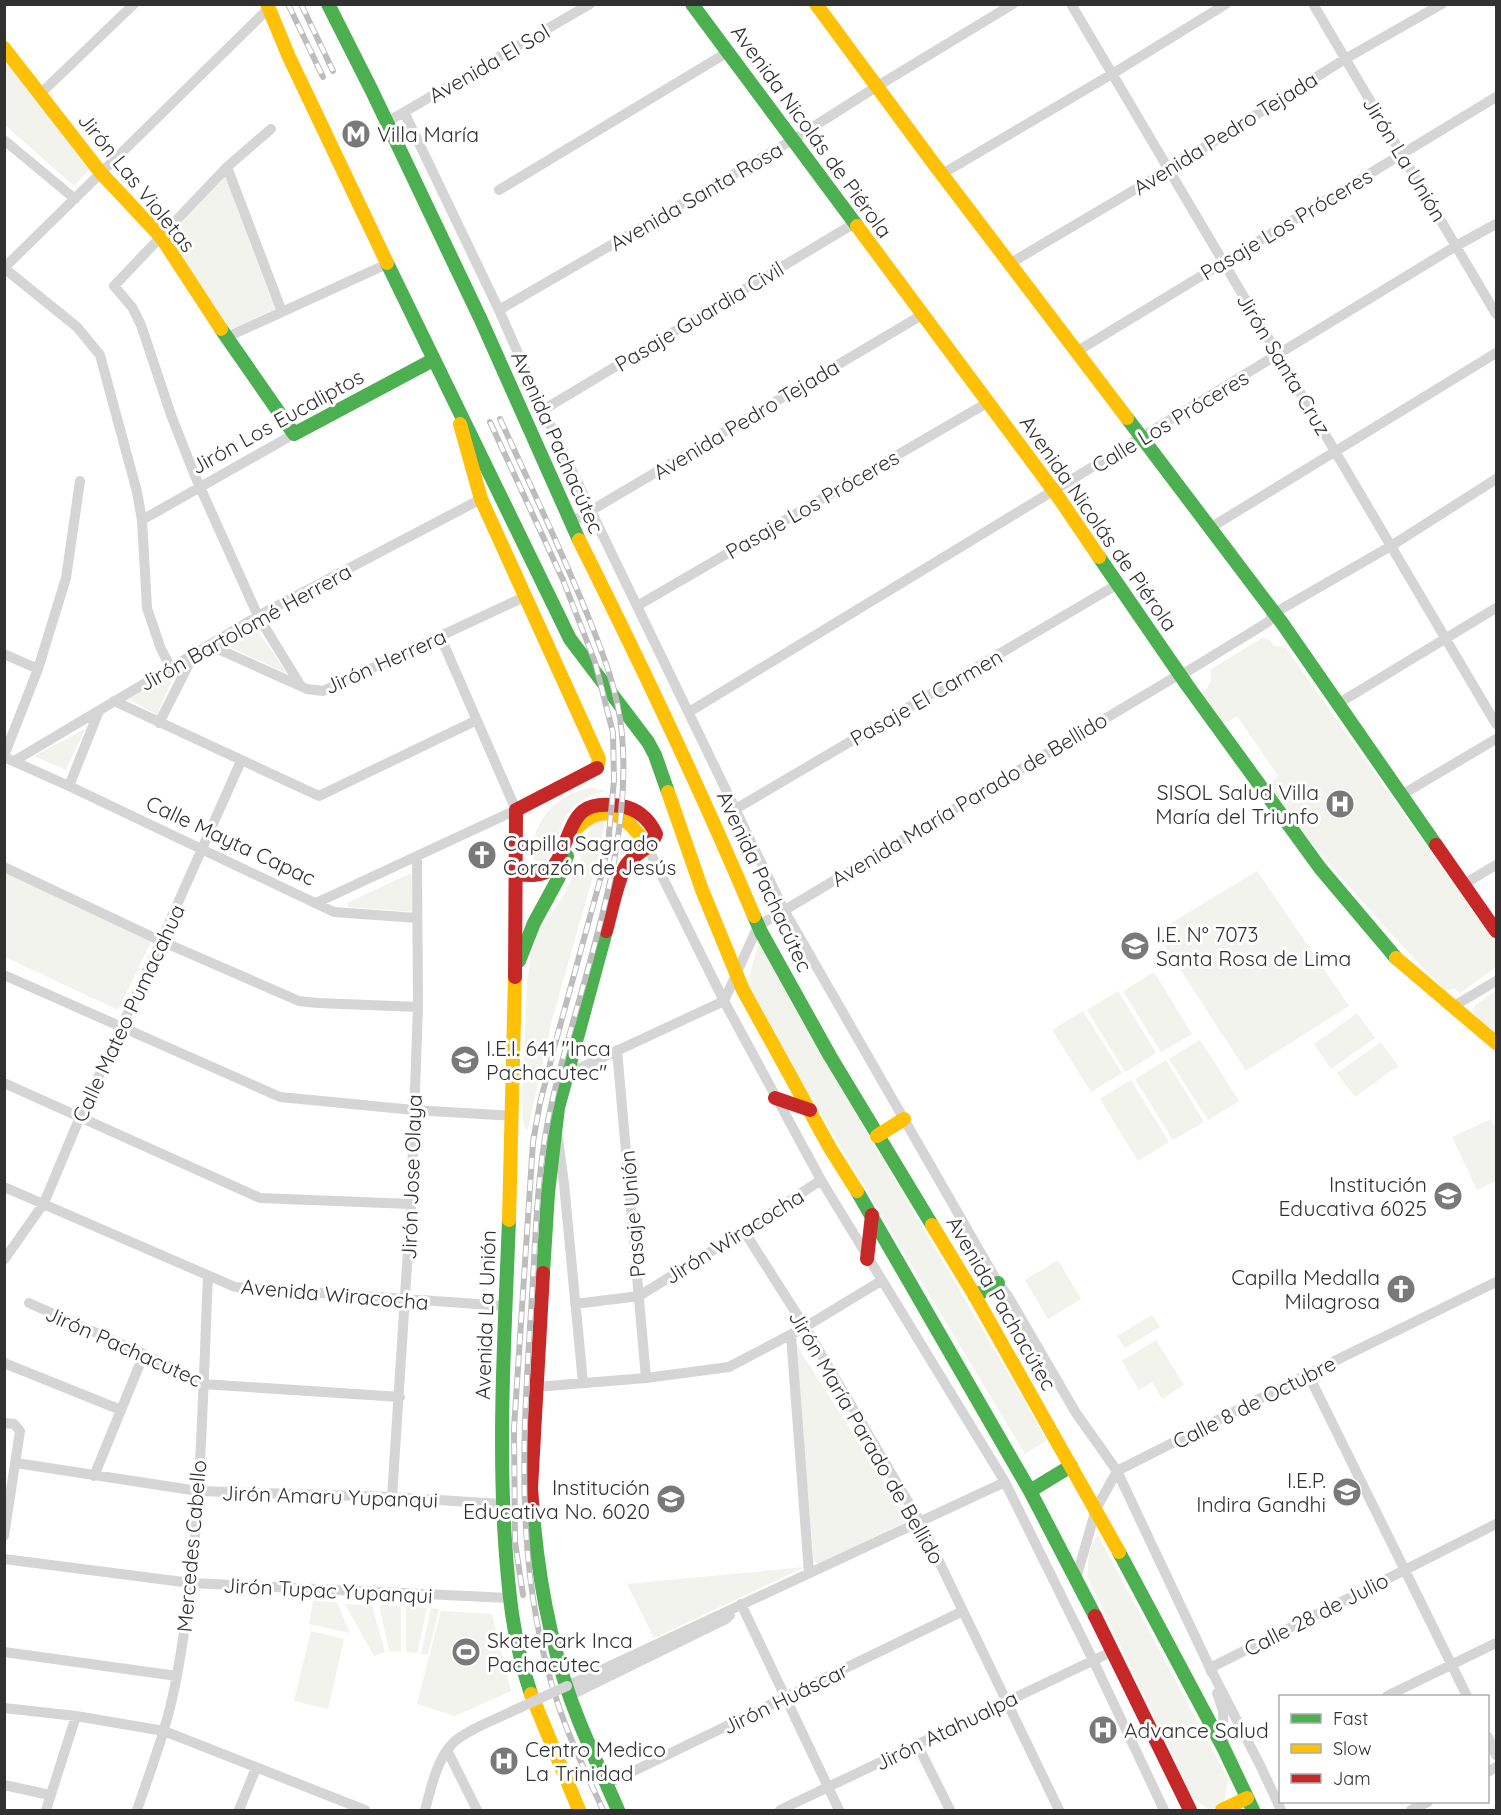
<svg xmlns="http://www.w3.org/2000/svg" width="1501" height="1815" font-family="Quicksand,sans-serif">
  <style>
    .green { fill: #f1f3ec }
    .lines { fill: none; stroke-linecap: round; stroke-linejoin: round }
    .street { stroke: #d5d5d5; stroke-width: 10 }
    .fast { stroke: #4caf50; stroke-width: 14 }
    .slow { stroke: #ffc107; stroke-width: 14 }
    .jam { stroke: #c62828; stroke-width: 14 }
    .rail-casing { stroke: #bdbdbd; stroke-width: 6 }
    .rail { stroke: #fff; stroke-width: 4; stroke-dasharray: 11; stroke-linecap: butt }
    .street-bridge { stroke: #d5d5d5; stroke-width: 10 }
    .labels { text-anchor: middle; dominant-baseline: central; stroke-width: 6; stroke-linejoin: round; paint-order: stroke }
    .street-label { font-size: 21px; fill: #313131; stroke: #fff }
    .poi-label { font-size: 21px; fill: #313131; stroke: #fff; text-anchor: start }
  </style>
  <rect width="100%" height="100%" fill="#fff"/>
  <!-- green -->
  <path class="green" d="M4,55l85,115 -15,16 -69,-61z
    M225,176l50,133 -46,21 -60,-93z
    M254,626l34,48 -63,-29z
    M1262,638l8,2 5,6 10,1 211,297v23l-36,26 -6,-5 -8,3c-64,-65 -124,-132 -179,-206l11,-9 -41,-60 -13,8 -22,-31c7,-6 12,-14 8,-23z
    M176,670l-19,45 -28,-16z
    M85,729l-19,41 -32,-14z
    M591,788l16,3c-22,4 -40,16 -47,38 -3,14 -4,26 -18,33l-8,-2c-5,-7 -3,-14 0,-22 8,-28 29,-45 57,-50z
    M606,816l-9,46 -45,158 -24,109 -2,1 -3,-8 -1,-26 5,-112 4,-29 8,-24 23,-33 16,-33 13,-40z
    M1257,871l92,135 -103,65 -90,-139z
    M5,873l146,69 -33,68 -113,-53z
    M411,873l4,39 -67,-5 -1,-4z
    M758,945h5l103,185 181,310 -22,14 -262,-436 -16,-33z
    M1154,972l38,62 -31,18 -38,-61z
    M1496,990v44l-19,-16 -5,-8 5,-6z
    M1118,991l38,62 -31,19 -38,-62z
    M1083,1011l39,62 -31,19 -39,-62z
    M1357,1013l18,25 -44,31 -17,-25z
    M1200,1040l39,61 -31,19 -39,-61z
    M1381,1042l17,24 -43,31 -18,-24z
    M1166,1060l38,62 -31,18 -38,-61z
    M1131,1080l38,62 -31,19 -38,-62z
    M1491,1119l5,10v52l-19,9 -25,-53z
    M1058,1260l23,39 -33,20 -23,-39z
    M1152,1315l8,12 -35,21 -8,-12z
    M1156,1340l28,45 -22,14 -10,-17 -13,8 -17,-29z
    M794,1341l113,178 -2,3 -87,42 -4,-3z
    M1098,1535l130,244 -4,25 -15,6 -16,-12 -105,-220c-1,-13 0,-32 10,-43z
    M805,1567l-151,71 -27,-54z
    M313,1601l24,1 13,31 -41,-9z
    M345,1604l27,2 13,46 -11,4z
    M379,1605l22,1v46l-12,-1z
    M406,1606l21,2 -10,45 -11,-1z
    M431,1608l8,1 -11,45h-7z
    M441,1611l51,3 19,77 -56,25 -38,-12z
    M311,1631l33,8 -16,70 -34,-8z"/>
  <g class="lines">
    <!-- street -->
    <path class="street" d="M1071,4l425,720
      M1313,4l183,310
      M40,94l94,-90
      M404,112l95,198 44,100 48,101 193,399 214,373 10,13 68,117 41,58 93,197 50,97 21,45
      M387,122l203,-118
      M271,129l-44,38 -113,119 18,21 9,18 30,90 24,61 63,140 43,70
      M4,140l71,59
      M227,167l55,145
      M942,174l170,-100 114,-70
      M499,190l229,-138
      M1009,264l159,-94 177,-111 97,-55
      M499,310l295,-171 82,-52 137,-83
      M227,337l160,-73
      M1076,352l420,-255
      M543,410l312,-187
      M142,520l152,-86
      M570,523l352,-208
      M1210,528l286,-175
      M637,606l350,-203
      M1271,615l120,-69 105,-67
      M209,645l98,44 16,2 203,-95
      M4,654l34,15
      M171,668l-10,-19 -14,-41 -5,-88 -5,-28 -37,-137 -23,-28 -73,-59 265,-260
      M114,701l205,95 158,-76
      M1339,703l157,-95
      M689,712c256,-156 513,-309 767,-466l40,-22
      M159,723l35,-69
      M4,756l34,-87 28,-91 14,-97
      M4,757l65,29 265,126 83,6
      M14,761l244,-145 223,-117
      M69,786l30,-75
      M1403,794l93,-55
      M734,810l384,-226
      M648,848l76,153 97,179 184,302 88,178 71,150
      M4,867l157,74 138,60 19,2 100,4
      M1464,884l32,-19
      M316,903l200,-93 -75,-172
      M4,975l276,122 134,13 99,6
      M1454,1006l42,-25
      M617,1050l29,328
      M567,1074l157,-73 34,-75 422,-252 8,-3 80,-49 7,-8
      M4,1083l256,115 151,6
      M558,1139l6,45 19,199
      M4,1187l231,100 271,19
      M744,1231l61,96 115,195 139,288
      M4,1260l40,-57 36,-86 81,-176 80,-180
      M29,1303l115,51 59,30 197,13
      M575,1304l64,-8 105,-65 77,-51
      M791,1335l18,238
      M4,1363l117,47
      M1308,1374l159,322
      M536,1387l110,-9 83,-11 76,-40 76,-46
      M4,1423l10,1 6,7 -16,105
      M16,1463l182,28 194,6 109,7
      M94,1476l50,-122
      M392,1497l19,-293 7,-197 -1,-149
      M4,1559l187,24 318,15
      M1076,1579l20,-70 21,-38 191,-97 188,-92
      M741,1604l98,206
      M4,1652l173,24
      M1211,1672l-1,-4 286,-144
      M567,1686l438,-204
      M1217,1693l6,18 1,35
      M569,1696l157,-77 4,-4
      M1387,1696l109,-53
      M4,1708l72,8 88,15 201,79
      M1488,1737l8,18
      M917,1744l33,66
      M447,1750l30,60
      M1488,1772l8,-5
      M607,1784l356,-173
      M4,1785l46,10
      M46,1810l30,-94
      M137,1810c15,-44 32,-88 40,-135 24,-131 25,-266 31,-399
      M239,1810l17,-42
      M425,1810c6,-21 11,-49 27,-66 7,-8 19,-13 28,-18
      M780,1810l333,-159
      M1411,1810l17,-8"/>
    <!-- fast -->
    <path class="fast" d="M328,4l44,87 109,229 98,220
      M692,4l165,222
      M387,263l183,376 78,103 7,13 13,37
      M221,329l73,105 139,-74
      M1127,418l155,205 154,222
      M1099,557l88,128 133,183 76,90
      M754,916l7,16 69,124 102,169
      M519,961l15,-38 24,-44 9,-23
      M857,1191l173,300 65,125
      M509,1220c-4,107 -11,214 -4,321 4,57 8,98 26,153
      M543,1273l5,-80 10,-85 48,-177
      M975,1296l23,-13
      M1030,1491l41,-25
      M533,1514c6,70 19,141 46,207 12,30 26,59 39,89
      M1119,1552l105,197 29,61"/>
    <!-- slow -->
    <path class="slow" d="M267,4l22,53 98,206
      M816,4l115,156 196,258
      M4,48l97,125 60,64 60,92
      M857,226l202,272 40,59
      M460,424l21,75 118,260 -2,9
      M579,540c62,124 121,248 175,376
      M668,792l34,98 41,100 87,158 27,43
      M578,827c29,-30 54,-6 70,21
      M1396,958l100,85
      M877,1136l27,-17
      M509,1220l6,-243
      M932,1225l43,71 144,256
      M531,1694l48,116
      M1222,1810l25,-12"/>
    <!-- jam -->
    <path class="jam" d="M1436,845l60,86
      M515,874c12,1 26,3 36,-5 4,-4 8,-11 10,-16 15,-35 16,-54 60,-47 17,3 28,13 35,28 -5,15 -20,18 -29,30 -9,12 -16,50 -21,67
      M515,977l1,-167 81,-42
      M775,1098l35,12
      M867,1259l5,-44
      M533,1514l-2,-26 12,-215
      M1095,1616l95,194"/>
    <!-- rail casing -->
    <g class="rail-casing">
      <path id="rail" d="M288,4l35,73
        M301,4l32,67
        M500,419c28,61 57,122 83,185 17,42 35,84 39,131 11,121 -43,249 -70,367 -15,63 -16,130 -20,194 -9,137 -19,275 26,408 12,37 29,71 45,106
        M490,422l73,158 32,82 18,71 1,47 -6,65 -6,28 -45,164 -17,66 -7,39 -19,286 1,114 8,53"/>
    </g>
    <!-- rail -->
    <use href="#rail" class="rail"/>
    <!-- street-bridge -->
    <path class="street-bridge" d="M480,1726l87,-40"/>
  </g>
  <!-- icons -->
  <defs>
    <g id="metro-disc" transform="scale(1.5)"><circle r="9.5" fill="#797979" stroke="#fff"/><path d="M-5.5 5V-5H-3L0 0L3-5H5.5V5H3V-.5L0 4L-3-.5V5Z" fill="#fff"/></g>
    <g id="hospital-disc" transform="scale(1.5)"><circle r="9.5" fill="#797979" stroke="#fff"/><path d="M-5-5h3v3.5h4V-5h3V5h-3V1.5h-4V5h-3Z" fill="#fff"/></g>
    <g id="church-disc" transform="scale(1.5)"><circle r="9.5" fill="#797979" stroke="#fff"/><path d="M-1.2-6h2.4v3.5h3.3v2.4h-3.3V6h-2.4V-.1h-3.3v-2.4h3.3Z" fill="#fff"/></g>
    <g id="school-disc" transform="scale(1.5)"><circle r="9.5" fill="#797979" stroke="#fff"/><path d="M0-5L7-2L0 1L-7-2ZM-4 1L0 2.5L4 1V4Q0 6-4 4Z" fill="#fff"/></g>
    <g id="stadium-disc" transform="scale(1.5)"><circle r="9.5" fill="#797979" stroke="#fff"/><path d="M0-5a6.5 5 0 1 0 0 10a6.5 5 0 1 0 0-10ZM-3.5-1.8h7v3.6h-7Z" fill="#fff"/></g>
  </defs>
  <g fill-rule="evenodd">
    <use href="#metro-disc" x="356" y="134"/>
    <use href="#hospital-disc" x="1340" y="804"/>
    <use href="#church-disc" x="482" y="855"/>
    <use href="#school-disc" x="1135" y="946"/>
    <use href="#school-disc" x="465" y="1060"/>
    <use href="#school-disc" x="1448" y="1196"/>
    <use href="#church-disc" x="1401" y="1289"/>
    <use href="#school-disc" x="1347" y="1492"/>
    <use href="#school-disc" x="671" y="1499"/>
    <use href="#stadium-disc" x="466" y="1652"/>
    <use href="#hospital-disc" x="1103" y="1730"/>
    <use href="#hospital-disc" x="504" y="1761"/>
  </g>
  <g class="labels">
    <!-- street labels -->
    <g class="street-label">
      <text transform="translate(489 63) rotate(-30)">Avenida El Sol</text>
      <text transform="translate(812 131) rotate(54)">Avenida Nicolás de Piérola</text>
      <text transform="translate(1225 133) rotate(-32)">Avenida Pedro Tejada</text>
      <text transform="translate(1405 159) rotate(59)">Jirón La Unión</text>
      <text transform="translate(137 182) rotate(51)">Jirón Las Violetas</text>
      <text transform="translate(696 196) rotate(-30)">Avenida Santa Rosa</text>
      <text transform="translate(1286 224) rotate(-31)">Pasaje Los Próceres</text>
      <text transform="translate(699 316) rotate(-31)">Pasaje Guardia Civil</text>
      <text transform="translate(1284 364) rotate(59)">Jirón Santa Cruz</text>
      <text transform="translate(746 419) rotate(-31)">Avenida Pedro Tejada</text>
      <text transform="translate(277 421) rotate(-29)">Jirón Los Eucaliptos</text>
      <text transform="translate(1170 421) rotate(-31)">Calle Los Próceres</text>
      <text transform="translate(558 442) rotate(66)">Avenida Pachacútec</text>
      <text transform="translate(812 504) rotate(-30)">Pasaje Los Próceres</text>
      <text transform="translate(1099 523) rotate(55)">Avenida Nicolás de Piérola</text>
      <text transform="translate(245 627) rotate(-29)">Jirón Bartolomé Herrera</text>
      <text transform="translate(385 661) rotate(-24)">Jirón Herrera</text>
      <text transform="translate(926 697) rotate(-30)">Pasaje El Carmen</text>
      <text transform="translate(969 799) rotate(-31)">Avenida María Parado de Bellido</text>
      <text transform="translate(231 840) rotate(25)">Calle Mayta Capac</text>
      <text transform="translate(765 881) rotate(65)">Avenida Pachacútec</text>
      <text transform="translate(128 1013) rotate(-65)">Calle Mateo Pumacahua</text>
      <text transform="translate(411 1177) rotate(-88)">Jirón Jose Olaya</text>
      <text transform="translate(632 1214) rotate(-95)">Pasaje Unión</text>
      <text transform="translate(734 1236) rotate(-32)">Jirón Wiracocha</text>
      <text transform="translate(335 1294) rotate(5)">Avenida Wiracocha</text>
      <text transform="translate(1002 1303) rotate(60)">Avenida Pachacútec</text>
      <text transform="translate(485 1315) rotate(-88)">Avenida La Unión</text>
      <text transform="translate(124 1346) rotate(24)">Jirón Pachacutec</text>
      <text transform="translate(1254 1402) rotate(-27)">Calle 8 de Octubre</text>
      <text transform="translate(867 1437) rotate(60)">Jirón María Parado de Bellido</text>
      <text transform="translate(330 1496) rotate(2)">Jirón Amaru Yupanqui</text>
      <text transform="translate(191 1546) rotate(-85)">Mercedes Cabello</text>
      <text transform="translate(328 1590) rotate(3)">Jirón Tupac Yupanqui</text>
      <text transform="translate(1316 1614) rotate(-27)">Calle 28 de Julio</text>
      <text transform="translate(785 1698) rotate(-26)">Jirón Huáscar</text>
      <text transform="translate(946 1730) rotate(-26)">Jirón Atahualpa</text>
    </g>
    <!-- poi labels -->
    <g class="poi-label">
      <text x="377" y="134">Villa María</text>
      <text x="1319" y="792" text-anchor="end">SISOL Salud Villa<tspan x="1319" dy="24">María del Triunfo</tspan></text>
      <text x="503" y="843">Capilla Sagrado<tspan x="503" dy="24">Corazón de Jesús</tspan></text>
      <text x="1156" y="934">I.E. N° 7073<tspan x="1156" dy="24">Santa Rosa de Lima</tspan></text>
      <text x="486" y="1048">I.E.I. 641 "Inca<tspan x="486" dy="24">Pachacutec"</tspan></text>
      <text x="1427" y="1184" text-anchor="end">Institución<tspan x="1427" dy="24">Educativa 6025</tspan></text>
      <text x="1380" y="1277" text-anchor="end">Capilla Medalla<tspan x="1380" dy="24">Milagrosa</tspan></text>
      <text x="1326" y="1480" text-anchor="end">I.E.P.<tspan x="1326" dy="24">Indira Gandhi</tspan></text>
      <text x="650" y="1487" text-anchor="end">Institución<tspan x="650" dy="24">Educativa No. 6020</tspan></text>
      <text x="487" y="1640">SkatePark Inca<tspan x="487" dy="24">Pachacútec</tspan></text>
      <text x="1124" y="1730">Advance Salud</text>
      <text x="525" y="1749">Centro Medico<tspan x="525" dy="24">La Trinidad</tspan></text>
    </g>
  </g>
  <!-- border -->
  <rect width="1501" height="1815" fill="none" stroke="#313131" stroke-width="12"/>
  <!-- legend -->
  <rect x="1279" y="1695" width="210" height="108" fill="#ffffff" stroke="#adadad" stroke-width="1.5"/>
  <rect x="1291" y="1714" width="30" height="9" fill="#4caf50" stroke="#adadad" stroke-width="1.5"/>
  <text x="1333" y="1725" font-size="18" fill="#313131">Fast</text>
  <rect x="1291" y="1744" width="30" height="9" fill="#ffc107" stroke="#adadad" stroke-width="1.5"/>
  <text x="1333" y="1755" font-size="18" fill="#313131">Slow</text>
  <rect x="1291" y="1774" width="30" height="9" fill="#c62828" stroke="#adadad" stroke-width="1.5"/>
  <text x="1333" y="1785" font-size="18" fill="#313131">Jam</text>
</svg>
